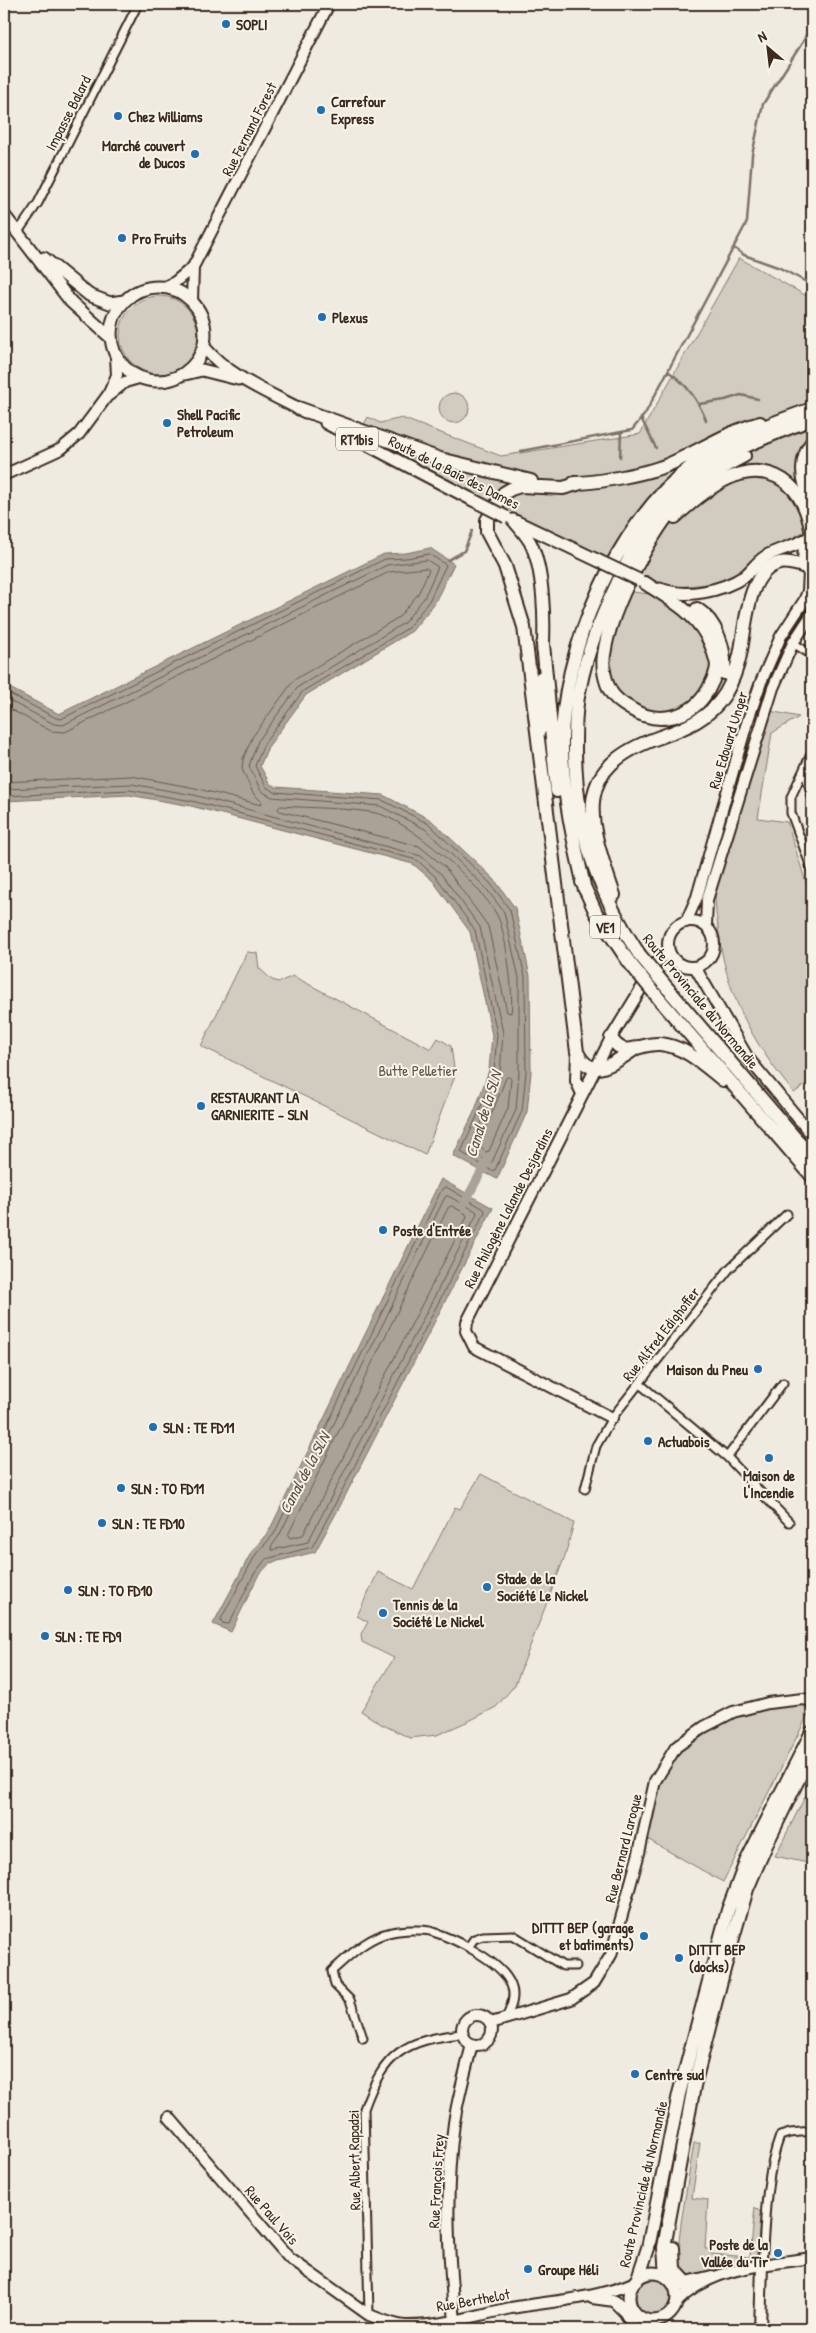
<svg xmlns="http://www.w3.org/2000/svg" width="816" height="2333" font-family="'Patrick Hand',sans-serif">
  <style>
    .green { fill: #d1cbc0; stroke: #867a6f }
    .water { fill: #aaa296; stroke: #7e7266 }
    .lines { fill: none; stroke-linecap: round; stroke-linejoin: round }
    .shore { stroke: #675a4e; stroke-width: 1 }
    .stream { stroke: #7e7266; stroke-width: 2.5 }
    .canal { stroke: #aaa296; stroke-width: 9 }
    .street-casing { stroke: #3b2a1e; stroke-width: 11 }
    .secondary-casing { stroke: #3b2a1e; stroke-width: 14 }
    .primary-casing { stroke: #3b2a1e; stroke-width: 15 }
    .highway-casing { stroke: #3b2a1e; stroke-width: 16 }
    .street { stroke: #f7f3e8; stroke-width: 7 }
    .secondary { stroke: #f7f3e8; stroke-width: 10 }
    .primary { stroke: #f7f3e8; stroke-width: 11 }
    .highway { stroke: #f7f3e8; stroke-width: 12 }
    .primary-bridge-casing { stroke: #3b2a1e; stroke-width: 15; stroke-linecap: butt }
    .highway-bridge-casing { stroke: #3b2a1e; stroke-width: 16; stroke-linecap: butt }
    .primary-bridge { stroke: #f7f3e8; stroke-width: 11 }
    .highway-bridge { stroke: #f7f3e8; stroke-width: 12 }
    .poi-dot { fill: #1f6fb2; stroke: #f7f3e8; stroke-width: 2 }
    .labels { text-anchor: middle; dominant-baseline: central; stroke-width: 4; stroke-linejoin: round; paint-order: stroke }
    .shield { fill: #f7f3e8; stroke: #73665b; stroke-width: 1 }
    .shield-label { font-size: 14px; font-weight: bold; fill: #3b2a1e }
    .poi-label { font-size: 15px; font-weight: bold; fill: #3b2a1e; stroke: #f7f3e8; text-anchor: start }
    .street-label { font-size: 15px; fill: #3b2a1e; stroke: #f7f3e8 }
    .park-label { font-size: 15px; fill: #605246; stroke: #f7f3e8 }
    .water-label { font-size: 16px; font-style: italic; fill: #625448; stroke: #f7f3e8 }
  </style>
  <rect width="100%" height="100%" fill="#efebe0"/>
  <filter id="ink" filterUnits="userSpaceOnUse"><feTurbulence type="fractalNoise" baseFrequency=".02" numOctaves="2"/><feDisplacementMap in="SourceGraphic" scale="10" xChannelSelector="R" yChannelSelector="G"/><feConvolveMatrix kernelMatrix="1 2 1 2 8 2 1 2 1" color-interpolation-filters="sRGB"/></filter>
  <g filter="url(#ink)">
    <!-- green -->
    <path class="green" d="M739,258l73,41v227l-28,18 -23,10 -23,19 -21,10 -39,4 -28,-7 -102,-49 -189,-97 9,-17 12,6 22,-5 99,38 139,-22z
      M120 335a39 39 0 1 1 78 0a39 39 0 1 1-78 0Z
      M439 408a15 15 0 1 1 30 0a15 15 0 1 1-30 0Z
      M625,591l40,5 16,10 34,49 -11,42 -41,22 -40,-15 -19,-29z
      M770,711l29,6 -27,16 -14,85 29,4 25,80v178l-18,13c-42,-51 -69,-100 -76,-166 -2,-13 -4,-29 -2,-42 6,-28 19,-55 28,-83 5,-17 7,-34 11,-52 4,-13 10,-26 15,-39z
      M247,952l10,1 2,15 13,12 7,2 14,-6 138,73 7,-11 13,8 4,30 -30,79 -224,-109z
      M481,1474l93,49 -9,33 -50,129 -19,22 -25,13 -34,15 -27,3 -29,-14 -20,-13 33,-53 -32,-16 -1,-8 7,-12 -11,-6 21,-44 35,17 42,-82 5,2z
      M793,1704l19,3 -89,175 -76,-43 14,-60 23,-33 39,-24 25,-9z
      M812,1783v81l-37,-8z
      M694,2143h6l-8,55 16,2 -3,49h6v5l39,3 5,-50 6,6 -5,48c-23,4 -46,13 -69,16l-10,-16 4,-38z
      M636 2297a17 17 0 1 1 34 0a17 17 0 1 1-34 0Z"/>
    <!-- water -->
    <path class="water" d="M430,548l24,16 -20,40 -22,27 -106,64 -38,52 -8,19 10,18 6,3 107,8 48,25 63,59 21,29 15,68 1,96 -4,40 -30,67 -44,-23 22,-46 14,-40 3,-35 -22,-103 -37,-51 -20,-17 -222,-58 -62,-11 -125,6v-116l55,29 325,-160 22,-1z
      M441,1179l52,29 -154,300 -24,44 -45,11 -12,13 -27,56 -18,-8 39,-73 17,-20z"/>
    <g class="lines">
      <!-- shore -->
      <path class="shore" d="M4,691l52,27 5,1 324,-160 22,-1 22,-4 17,11 -17,36 -21,27 -105,63 -39,53 -9,22 11,21 8,5 108,8 47,24 61,59 20,27 15,67 1,95 -4,39 -27,59 -3,1 -31,-19 18,-40 15,-41 3,-37 -22,-104 -38,-52 -20,-18 -225,-59 -62,-11 -126,6
        M4,698l50,26 9,1 324,-160 40,-5 11,7 -14,31 -20,25 -106,64 -40,54 -9,25 12,25 11,6 108,9 45,23 60,58 19,25 15,66v94l-3,38 -24,52h-3l-20,-12 16,-35 15,-42 3,-40 -23,-106 -39,-53 -20,-18 -227,-61 -63,-11 -127,5
        M4,706l47,25 14,1 324,-160 37,-4 3,2 -11,24 -19,23 -105,63 -41,56 -10,23 -1,10 11,24 9,9 -1,3 -66,-17 -64,-12 -127,6
        M281,806c30,2 67,2 95,7 33,7 105,72 121,102 9,16 17,80 14,98l-4,-1 -19,-86 -43,-59 -26,-21 -139,-35 -2,-2z
        M509,1077l2,2 -3,29 -19,43 -3,1 -7,-6 27,-68z
        M446,1187l38,22 1,3 -151,294 -22,41 -46,12 -12,15 -25,50 -7,-1 -1,-4 35,-65 18,-20 168,-345z
        M448,1196l28,15 1,3 -169,328 -36,8 -1,-3 8,-11 166,-339z
        M452,1206l14,8 1,3 -164,318 -13,3 -2,-3 160,-327z"/>
      <!-- stream -->
      <path class="stream" d="M734,248l10,7 36,13 32,17
        M669,372c18,12 29,28 37,48
        M699,404l26,-4 16,-5 17,4
        M641,418l15,30
        M521,451l111,-21 13,-16 102,-192 5,-67 11,-51 41,-64 8,-20
        M620,457l1,-24
        M448,560l16,-9 8,-20"/>
      <!-- canal -->
      <path class="canal" d="M464,1204l23,-43"/>
      <!-- street casing -->
      <g class="street-casing">
        <path id="street" d="M18,232l20,-29 100,-199
          M793,643l19,12
          M812,752l-21,45v16l21,57
          M804,769l8,27
          M640,1384l87,73 62,65
          M727,1457l56,-74
          M585,1489l11,-43 16,-28 117,-149 58,-55
          M469,1946l5,-7 9,-3 30,-1 50,31h13
          M363,2038l-13,-38 -15,-15 -3,-14c18,-16 35,-34 60,-39 10,-2 29,-3 38,-1 23,7 72,30 81,54 5,11 0,23 -5,33
          M762,2265c3,-42 3,-88 18,-129l10,-3 22,-2
          M369,2315l-5,-206c20,-56 40,-69 98,-75"/>
      </g>
      <!-- secondary casing -->
      <g class="secondary-casing">
        <path id="secondary" d="M164,287l11,-5 18,-15 136,-263
          M192,301l1,-34
          M109,395l16,-13 14,-4
          M4,475l57,-26 18,-15 29,-39 9,-20 -1,-19
          M668 944a23 23 0 1 1 46 0a23 23 0 1 1-46 0Z
          M686,922l11,-25 49,-171 15,-44 20,-46 23,-35 4,-10 1,-18
          M706,926l1,-26 66,-212 20,-45 19,-29
          M695,967l53,91 64,77
          M577,1052l-1,29 6,13
          M612,1418l-138,-71 -8,-16 1,-9 144,-284 47,-77 11,-8
          M462 2030a15 15 0 1 1 30 0a15 15 0 1 1-30 0Z
          M491,2023l80,-24 23,-16 17,-28 28,-102 16,-72 21,-34 28,-20 29,-15 35,-9 35,-4 9,2
          M169,2117l120,141 80,57c11,4 24,10 36,11 35,1 72,-11 106,-18 40,-7 84,-9 122,-25
          M670,2279l20,10
          M592,2298l22,3 18,9
          M677,2302c35,-36 88,-37 135,-44
          M455,2321c-7,-67 -10,-132 -1,-198 4,-27 12,-53 18,-79
          M760,2329l2,-64"/>
      </g>
      <!-- primary casing -->
      <g class="primary-casing">
        <path id="primary" d="M4,215l67,87 39,35
          M44,258l45,37 21,8 14,-2
          M111 334a47 47 0 1 1 94 0a47 47 0 1 1-94 0Z
          M204,347c26,31 66,46 101,65
          M185,374l17,-4 36,9
          M326,423l145,76
          M513,520c6,7 13,15 17,22 14,27 15,79 13,109
          M515,521l84,40
          M810,536c-9,13 -8,29 2,41
          M660,589c26,10 62,2 85,-13 7,-6 12,-14 20,-19 12,-8 29,-10 42,-18
          M541,729v-52
          M629 2297a24 24 0 1 1 48 0a24 24 0 1 1-48 0Z
          M614,2301l11,11 10,17"/>
      </g>
      <!-- highway casing -->
      <g class="highway-casing">
        <path id="highway" d="M298,408l142,51 91,22
          M812,442c-12,17 -12,38 0,56
          M574,483c23,0 77,-10 98,-20 30,-14 56,-31 88,-40
          M581,483l-18,5 -43,-2 -9,3 -7,4 -17,27v12l18,34 19,61 53,425c15,32 40,8 61,-5
          M675,517c28,-25 69,-62 108,-37 18,12 25,32 29,53
          M645,583c28,18 55,32 67,64 2,6 4,12 5,18 0,9 -5,17 -9,25 -16,28 -50,36 -77,19 -7,-4 -16,-10 -20,-17 -6,-10 -9,-25 -7,-37 6,-47 51,-133 86,-165 16,-14 35,-24 54,-34
          M697,609c20,13 29,41 27,64
          M543,644l14,147
          M582,882l14,31 33,49
          M585,890c-11,-47 -22,-94 -23,-142 -2,-95 54,-225 131,-283 34,-25 79,-42 119,-56
          M614,895c-25,-74 -46,-126 46,-158 26,-9 50,-19 65,-43 7,-12 12,-25 15,-39 6,-26 6,-85 40,-92 8,-2 18,2 26,4
          M639,954c-43,-65 -63,-125 -64,-203 0,-21 0,-44 5,-64 7,-36 21,-70 37,-103 18,-40 40,-81 76,-107 35,-27 78,-42 119,-58
          M668,989l144,169
          M660,1000l152,176
          M611,1038c14,23 28,4 49,6 25,2 44,21 63,36
          M673,2248l1,21 13,14 25,-6
          M666,2276l-2,-29 30,-161 30,-117 23,-80 19,-44 46,-94
          M638,2278l10,-30 31,-154 49,-184 18,-48 66,-130"/>
      </g>
      <!-- street -->
      <use href="#street" class="street"/>
      <!-- secondary -->
      <use href="#secondary" class="secondary"/>
      <!-- primary -->
      <use href="#primary" class="primary"/>
      <!-- highway -->
      <use href="#highway" class="highway"/>
      <!-- primary-bridge casing -->
      <g class="primary-bridge-casing">
        <path id="primary-bridge" d="M471,499l35,18
          M599,561l40,19"/>
      </g>
      <!-- highway-bridge casing -->
      <g class="highway-bridge-casing">
        <path id="highway-bridge" d="M639,954l29,35
          M629,962l31,38"/>
      </g>
      <!-- primary-bridge -->
      <use href="#primary-bridge" class="primary-bridge"/>
      <!-- highway-bridge -->
      <use href="#highway-bridge" class="highway-bridge"/>
    </g>
  </g>
  <!-- markers -->
  <g class="poi-dot">
    <circle cx="226" cy="24" r="5"/>
    <circle cx="321" cy="110" r="5"/>
    <circle cx="118" cy="116" r="5"/>
    <circle cx="195" cy="154" r="5"/>
    <circle cx="122" cy="238" r="5"/>
    <circle cx="322" cy="317" r="5"/>
    <circle cx="167" cy="423" r="5"/>
    <circle cx="201" cy="1106" r="5"/>
    <circle cx="383" cy="1230" r="5"/>
    <circle cx="758" cy="1369" r="5"/>
    <circle cx="153" cy="1427" r="5"/>
    <circle cx="648" cy="1441" r="5"/>
    <circle cx="769" cy="1458" r="5"/>
    <circle cx="121" cy="1488" r="5"/>
    <circle cx="102" cy="1523" r="5"/>
    <circle cx="487" cy="1587" r="5"/>
    <circle cx="68" cy="1590" r="5"/>
    <circle cx="383" cy="1613" r="5"/>
    <circle cx="45" cy="1636" r="5"/>
    <circle cx="644" cy="1936" r="5"/>
    <circle cx="679" cy="1958" r="5"/>
    <circle cx="635" cy="2074" r="5"/>
    <circle cx="778" cy="2253" r="5"/>
    <circle cx="528" cy="2269" r="5"/>
  </g>
  <g class="labels">
    <!-- shield labels -->
    <g class="shield">
      <rect x="336" y="427.5" width="42" height="23" rx="4"/>
      <rect x="590" y="915.5" width="30" height="23" rx="4"/>
    </g>
    <g class="shield-label">
      <text x="357" y="439">RT1bis</text>
      <text x="605" y="927">VE1</text>
    </g>
    <!-- poi labels -->
    <g class="poi-label">
      <text x="236" y="24">SOPLI</text>
      <text x="331" y="101">Carrefour<tspan x="331" dy="17">Express</tspan></text>
      <text x="128" y="116">Chez Williams</text>
      <text x="185" y="145" text-anchor="end">Marché couvert<tspan x="185" dy="17">de Ducos</tspan></text>
      <text x="132" y="238">Pro Fruits</text>
      <text x="332" y="317">Plexus</text>
      <text x="177" y="414">Shell Pacific<tspan x="177" dy="17">Petroleum</tspan></text>
      <text x="211" y="1097">RESTAURANT LA<tspan x="211" dy="17">GARNIERITE - SLN</tspan></text>
      <text x="393" y="1230">Poste d'Entrée</text>
      <text x="748" y="1369" text-anchor="end">Maison du Pneu</text>
      <text x="163" y="1427">SLN : TE FD11</text>
      <text x="658" y="1441">Actuabois</text>
      <text x="769" y="1475" text-anchor="middle">Maison de<tspan x="769" dy="17">l'Incendie</tspan></text>
      <text x="131" y="1488">SLN : TO FD11</text>
      <text x="112" y="1523">SLN : TE FD10</text>
      <text x="497" y="1578">Stade de la<tspan x="497" dy="17">Société Le Nickel</tspan></text>
      <text x="78" y="1590">SLN : TO FD10</text>
      <text x="393" y="1604">Tennis de la<tspan x="393" dy="17">Société Le Nickel</tspan></text>
      <text x="55" y="1636">SLN : TE FD9</text>
      <text x="634" y="1927" text-anchor="end">DITTT BEP (garage<tspan x="634" dy="17">et batiments)</tspan></text>
      <text x="689" y="1949">DITTT BEP<tspan x="689" dy="17">(docks)</tspan></text>
      <text x="645" y="2074">Centre sud</text>
      <text x="768" y="2244" text-anchor="end">Poste de la<tspan x="768" dy="17">Vallée du Tir</tspan></text>
      <text x="538" y="2269">Groupe Héli</text>
    </g>
    <!-- street labels -->
    <g class="street-label">
      <text transform="translate(68 113) rotate(-63)">Impasse Balard</text>
      <text transform="translate(249 129) rotate(-63)">Rue Fernand Forest</text>
      <text transform="translate(454 472) rotate(27)">Route de la Baie des Dames</text>
      <text transform="translate(728 740) rotate(-73)">Rue Edouard Unger</text>
      <text transform="translate(701 1001) rotate(50)">Route Provinciale du Normandie</text>
      <text transform="translate(508 1208) rotate(-63)">Rue Philogène Lalande Desjardins</text>
      <text transform="translate(661 1334) rotate(-52)">Rue Alfred Edighoffer</text>
      <text transform="translate(623 1848) rotate(-76)">Rue Bernard Laroque</text>
      <text transform="translate(354 2160) rotate(-91)">Rue Albert Rapadzi</text>
      <text transform="translate(436 2181) rotate(-87)">Rue François Frey</text>
      <text transform="translate(643 2184) rotate(-77)">Route Provinciale du Normandie</text>
      <text transform="translate(272 2215) rotate(49)">Rue Paul Vois</text>
      <text transform="translate(473 2300) rotate(-10)">Rue Berthelot</text>
    </g>
    <!-- park labels -->
    <g class="park-label">
      <text x="418" y="1070">Butte Pelletier</text>
    </g>
    <!-- water labels -->
    <g class="water-label">
      <text transform="translate(483 1114) rotate(-73)">Canal de la SLN</text>
      <text transform="translate(304 1473) rotate(-62)">Canal de la SLN</text>
    </g>
  </g>
  <!-- margin -->
  <rect width="816" height="2333" fill="none" stroke="#f7f3e8" stroke-width="20"/>
  <rect x="10" y="10" width="796" height="2313" fill="none" stroke="#3b2a1e" stroke-width="2" filter="url(#ink)"/>
  <!-- north arrow -->
  <g transform="translate(768 48) rotate(332)" stroke="#f7f3e8" stroke-width="4" paint-order="stroke">
  <path d="M0-4L9 19L0 12L-9 19Z" fill="#3b2a1e"/>
  <text y="-8" font-size="14" font-weight="bold" text-anchor="middle" fill="#3b2a1e">N</text>
  </g>
</svg>
